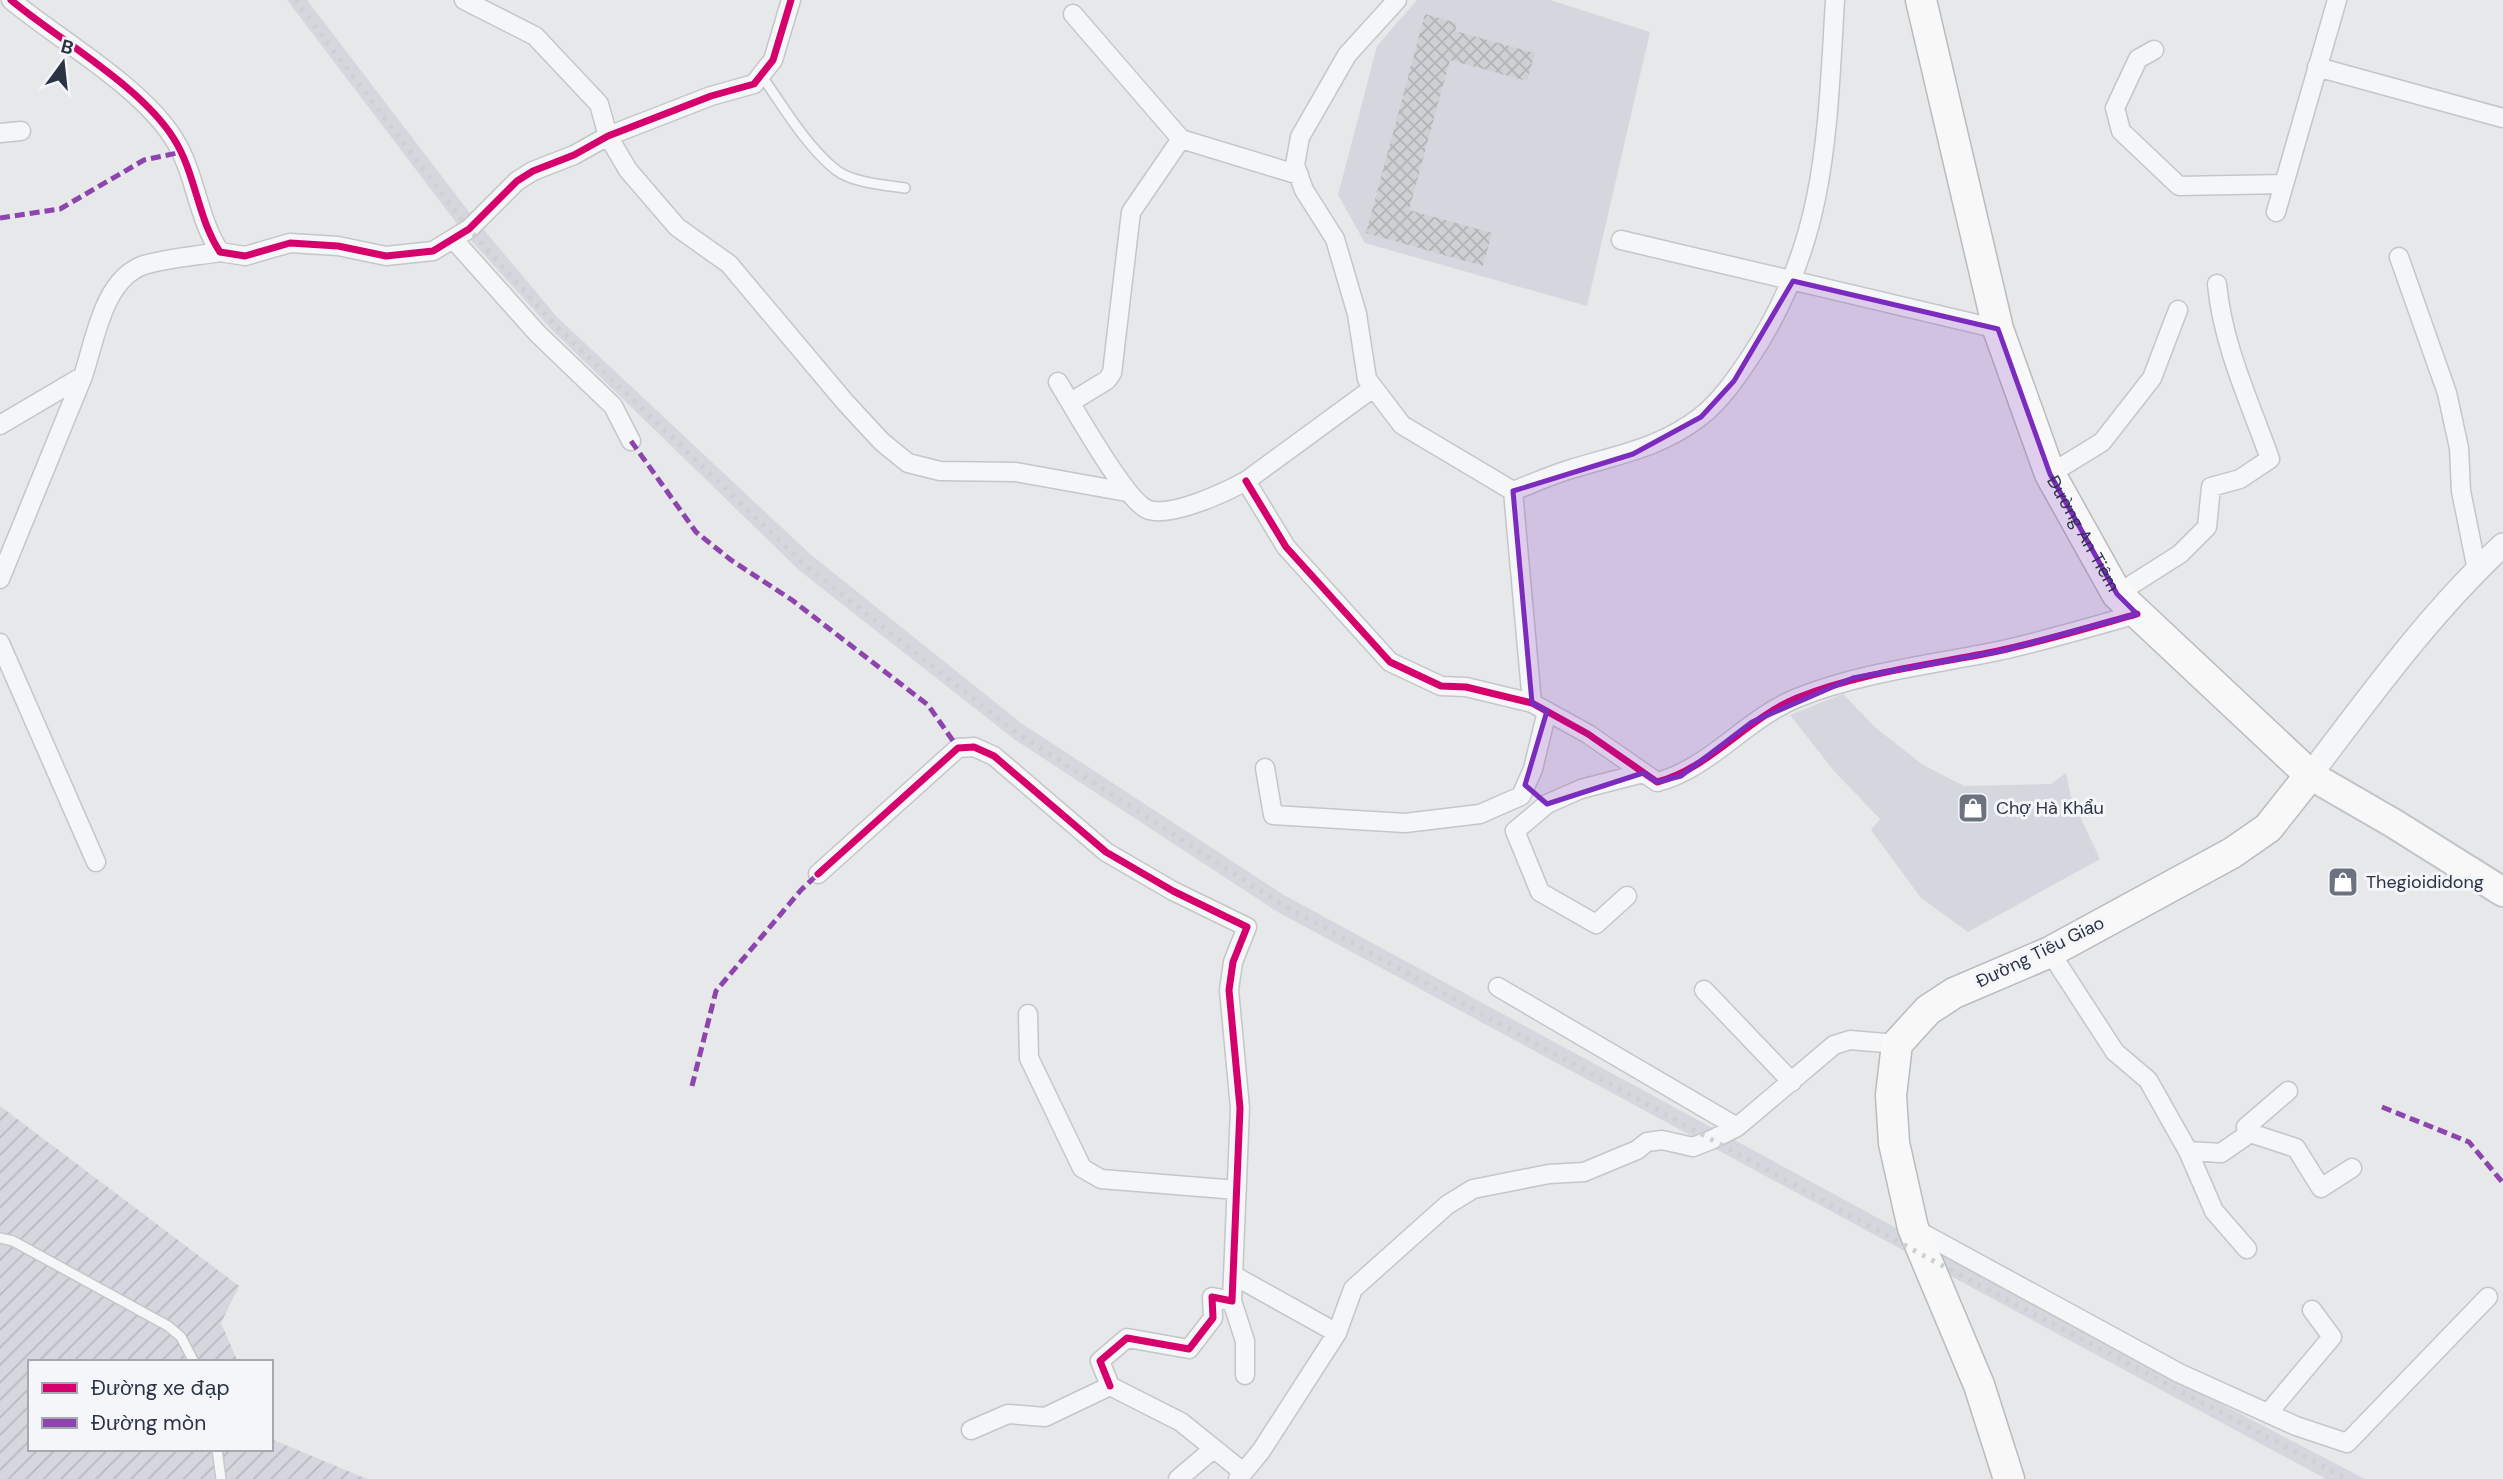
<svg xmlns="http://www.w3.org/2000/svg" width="2503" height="1479" font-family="'DM Sans',sans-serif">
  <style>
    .built { fill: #d4d7dd }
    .industrial { fill: url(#industrial-furrows) }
    .building { fill: url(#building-cross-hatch) }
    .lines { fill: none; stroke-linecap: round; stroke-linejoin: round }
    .service-casing { stroke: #c4c6c8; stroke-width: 12 }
    .minor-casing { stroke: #c4c6c8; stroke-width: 21 }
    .tertiary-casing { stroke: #c4c6c8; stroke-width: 26 }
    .primary-casing { stroke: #c2c5c8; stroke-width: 32 }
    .trunk-casing { stroke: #b8bbbf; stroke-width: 33 }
    .service { stroke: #f5f6f7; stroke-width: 9 }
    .minor { stroke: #f5f6f7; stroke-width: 18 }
    .tertiary { stroke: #f5f6f7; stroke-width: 23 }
    .primary { stroke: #f8f8f8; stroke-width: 28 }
    .trunk { stroke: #f8f8f8; stroke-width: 30 }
    .rail { stroke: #cecfd2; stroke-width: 5; stroke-dasharray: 3.5 7; stroke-linecap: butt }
    .quiet { stroke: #8e44ad; stroke-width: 5; stroke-dasharray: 10 5; stroke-linecap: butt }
    .cycleway-casing { stroke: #f4f6f9; stroke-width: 11 }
    .cycleway { stroke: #d6006c; stroke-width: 7 }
    .marked { fill: #7b2cbf; fill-opacity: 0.2; stroke: #7b2cbf; stroke-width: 5; stroke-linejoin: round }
    .labels { text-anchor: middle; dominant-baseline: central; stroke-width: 6; stroke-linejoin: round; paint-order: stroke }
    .street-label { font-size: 18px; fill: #2b3445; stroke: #f4f6f9 }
    .poi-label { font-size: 18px; fill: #2b3445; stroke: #f4f6f9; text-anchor: start }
  </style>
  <defs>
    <pattern id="industrial-furrows" width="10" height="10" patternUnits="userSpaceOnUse" patternTransform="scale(1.75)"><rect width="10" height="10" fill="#d4d7dd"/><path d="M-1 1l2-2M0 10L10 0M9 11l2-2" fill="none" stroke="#b6b9bf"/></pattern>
    <pattern id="building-cross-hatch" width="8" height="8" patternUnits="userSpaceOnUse" patternTransform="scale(1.75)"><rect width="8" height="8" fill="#ced0d3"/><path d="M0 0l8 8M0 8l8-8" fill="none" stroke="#b1b3b6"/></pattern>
  </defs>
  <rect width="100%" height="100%" fill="#e6e8ea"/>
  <!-- built -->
  <path class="built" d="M287,0h20l162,212 88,105 253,237 211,169 263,172 899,489 182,95h-39l-1050,-568 -262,-172 -214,-168 -249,-242 -90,-100z
    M1417,0h133l100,32 -63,274 -222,-63 -27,-48 39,-149z
    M1843,694l33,34 47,37 41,21 87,-2 15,-11 5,24 29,62 -132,73 -47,-34 -50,-68 9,-11 -46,-48 -44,-56z"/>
  <!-- industrial -->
  <path class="industrial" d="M0,1106l239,180 -18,37 17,39h-208v87h241v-10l96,40h-367z"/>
  <!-- building -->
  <path class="building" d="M1425,14l32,9 -2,8 80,22 -8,28 -77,-21 -41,150 83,23 -9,33 -117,-33z"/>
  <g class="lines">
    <!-- service casing -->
    <g class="service-casing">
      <path id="service" d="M761,75c22,31 45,71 75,95 17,13 49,15 69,18
        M0,1238l13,3 155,85 13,11 13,25
        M217,1449l4,30"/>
    </g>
    <!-- minor casing -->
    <g class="minor-casing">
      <path id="minor" d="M11,0c48,40 130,86 163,139 22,35 23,78 46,113l25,4 45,-13 48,3 48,10 47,-5 36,-22 48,-48 16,-10 41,-16 34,-19 103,-40 43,-12 19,-24 18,-60
        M464,0l71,36 64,68 9,32 20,34 49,57 52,37 116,138 37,40 26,21 32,8 76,1 111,20
        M1397,0l-50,55 -47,82 -5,28 9,25 31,49 22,75 10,65 35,46 111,66 19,212
        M1073,14l108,125 118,36
        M2154,50l-16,9 -23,49 6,23 58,55 105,-2
        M2317,67l186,51
        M0,133l21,-2
        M2276,212l61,-212
        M453,239l85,95 75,72 18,35
        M1621,240l377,89
        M2399,257l48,136 12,55 2,43 16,79
        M1058,382c15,24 68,121 91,128 23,7 75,-17 97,-29l127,-93
        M1071,402l36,-22 5,-7 19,-161 50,-73
        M0,425l83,-49c12,-35 20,-97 61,-111 24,-7 52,-9 76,-13
        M2050,474l52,-32 50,-64 26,-68
        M1246,481l40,66 104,115 51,24 25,1 66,16 56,31 69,48c52,-13 89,-63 140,-84 65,-26 133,-33 201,-47 47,-10 93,-24 139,-37
        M1513,491c18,-7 36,-15 55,-21 47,-15 91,-21 132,-53 20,-15 37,-40 51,-61 76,-115 76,-223 84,-356
        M0,579l83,-203
        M2117,594l63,-40 27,-27 4,-40 29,-8 30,-20c-21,-59 -47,-113 -53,-175
        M0,643l96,219
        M1265,768l8,47 132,8 75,-9 41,-18 12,-27 14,-58
        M818,874l140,-126 16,-1 20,9 112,96 67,39 74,36 -14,35 -4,28 11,118 -8,193 -20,-4 1,21 -24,31 -62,-11 -27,23 10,25
        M1627,896l-31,28 -56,-32 -25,-61 32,-27 34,-15 62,-16
        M2050,952l65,100 33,28 40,71 26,60 33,38
        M1498,987l239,140
        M1704,990l88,92
        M1028,1014l1,44 53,110 19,11 136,11
        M2250,1133l46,15 25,40 31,-20
        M2188,1151l33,2 29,-20 -4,-6 42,-36
        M1913,1228l266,145 117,53 51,17 141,-146
        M1233,1275l104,58
        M1232,1301l13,40v34
        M2269,1412l63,-75 -20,-27
        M971,1430l37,-16 37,3 65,-31 71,36 62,50
        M1178,1479l34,-29
        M1238,1479l23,-28 76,-118 16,-44 94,-84 26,-16 76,-15 35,-2 53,-22 10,-8 15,-2 31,7 18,-7 26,-13 97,-82 16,-5 47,4"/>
    </g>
    <!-- tertiary casing -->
    <g class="tertiary-casing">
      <path id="tertiary" d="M2310,775c60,-79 120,-162 193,-230"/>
    </g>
    <!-- primary casing -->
    <g class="primary-casing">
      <path id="primary" d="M2310,775l83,48 110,69"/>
    </g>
    <!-- trunk casing -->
    <g class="trunk-casing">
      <g id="trunk">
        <path id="s1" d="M1921,0l77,329 52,145 67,120 193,181 -42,53 -36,25 -182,99 -96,41 -26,17 -31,34 -6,51 3,48 19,85 66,157 30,94"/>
      </g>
    </g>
    <!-- service -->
    <use href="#service" class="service"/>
    <!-- minor -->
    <use href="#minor" class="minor"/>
    <!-- tertiary -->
    <use href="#tertiary" class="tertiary"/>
    <!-- primary -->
    <use href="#primary" class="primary"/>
    <!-- trunk -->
    <use href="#trunk" class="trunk"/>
    <!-- rail -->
    <path class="rail" d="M295,0l174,229 86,96 250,240 209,166 267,173 647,354 419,221"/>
    <!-- quiet -->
    <path class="quiet" d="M0,218l60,-9 84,-49 38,-8
      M631,441l65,91 35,28 61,40 136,105 30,43
      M692,1086l24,-95 85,-101 17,-16
      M2382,1107l87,35 34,41"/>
    <!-- cycleway casing -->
    <g class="cycleway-casing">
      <path id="cycleway" d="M11,0c48,40 130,86 163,139 22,35 23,78 46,113l25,4 45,-13 48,3 48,10 47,-5 36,-22 48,-48 16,-10 41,-16 34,-19 103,-40 43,-12 19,-24 18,-60
        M1246,481l40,66 104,115 51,24 25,1 66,16 56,31 69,48c52,-13 89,-63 140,-84 65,-26 133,-33 201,-47 47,-10 93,-24 139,-37
        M818,874l140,-126 16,-1 20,9 112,96 67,39 74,36 -14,35 -4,28 11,118 -8,193 -20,-4 1,21 -24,31 -62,-11 -27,23 10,25"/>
    </g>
    <!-- cycleway -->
    <use href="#cycleway" class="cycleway"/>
  </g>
  <!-- marked area -->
  <path class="marked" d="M1793,281l205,48 52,145 67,120 20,20 -136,37 -148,27 -101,44 -71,54 -24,6 -14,-9 -96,31 -22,-19 22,-74 -15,-8 -19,-212 120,-37 68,-37 33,-36z"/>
  <!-- icons -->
  <defs>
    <g id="shop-square" transform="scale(1.575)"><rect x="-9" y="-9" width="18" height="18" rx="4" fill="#6c737f" stroke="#f4f6f9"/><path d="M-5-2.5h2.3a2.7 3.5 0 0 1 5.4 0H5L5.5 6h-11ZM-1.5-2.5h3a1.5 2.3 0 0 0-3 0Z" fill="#fff"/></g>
  </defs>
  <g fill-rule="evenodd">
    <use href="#shop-square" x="1973" y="808"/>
    <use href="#shop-square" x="2343" y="882"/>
  </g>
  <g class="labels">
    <!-- street labels -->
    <g class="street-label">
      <text stroke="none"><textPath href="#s1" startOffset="560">Đường An Tiêm</textPath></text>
      <text transform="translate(2040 952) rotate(-26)">Đường Tiêu Giao</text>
    </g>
    <!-- poi labels -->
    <g class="poi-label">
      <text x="1996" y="808">Chợ Hà Khẩu</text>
      <text x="2366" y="882">Thegioididong</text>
    </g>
  </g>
  <!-- legend -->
  <rect x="28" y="1360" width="245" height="91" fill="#f4f6f9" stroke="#a4a8b1" stroke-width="2"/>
  <rect x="42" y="1383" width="35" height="10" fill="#d6006c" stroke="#a4a8b1" stroke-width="2"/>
  <text x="91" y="1395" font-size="21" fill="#2b3445">Đường xe đạp</text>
  <rect x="42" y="1418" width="35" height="10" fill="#8e44ad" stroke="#a4a8b1" stroke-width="2"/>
  <text x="91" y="1430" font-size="21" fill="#2b3445">Đường mòn</text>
  <!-- north arrow -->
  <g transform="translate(63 63) rotate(15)" stroke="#f4f6f9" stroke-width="5" paint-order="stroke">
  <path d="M0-5L12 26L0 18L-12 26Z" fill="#2b3445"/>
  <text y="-10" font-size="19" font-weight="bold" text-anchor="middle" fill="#2b3445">B</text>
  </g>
</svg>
